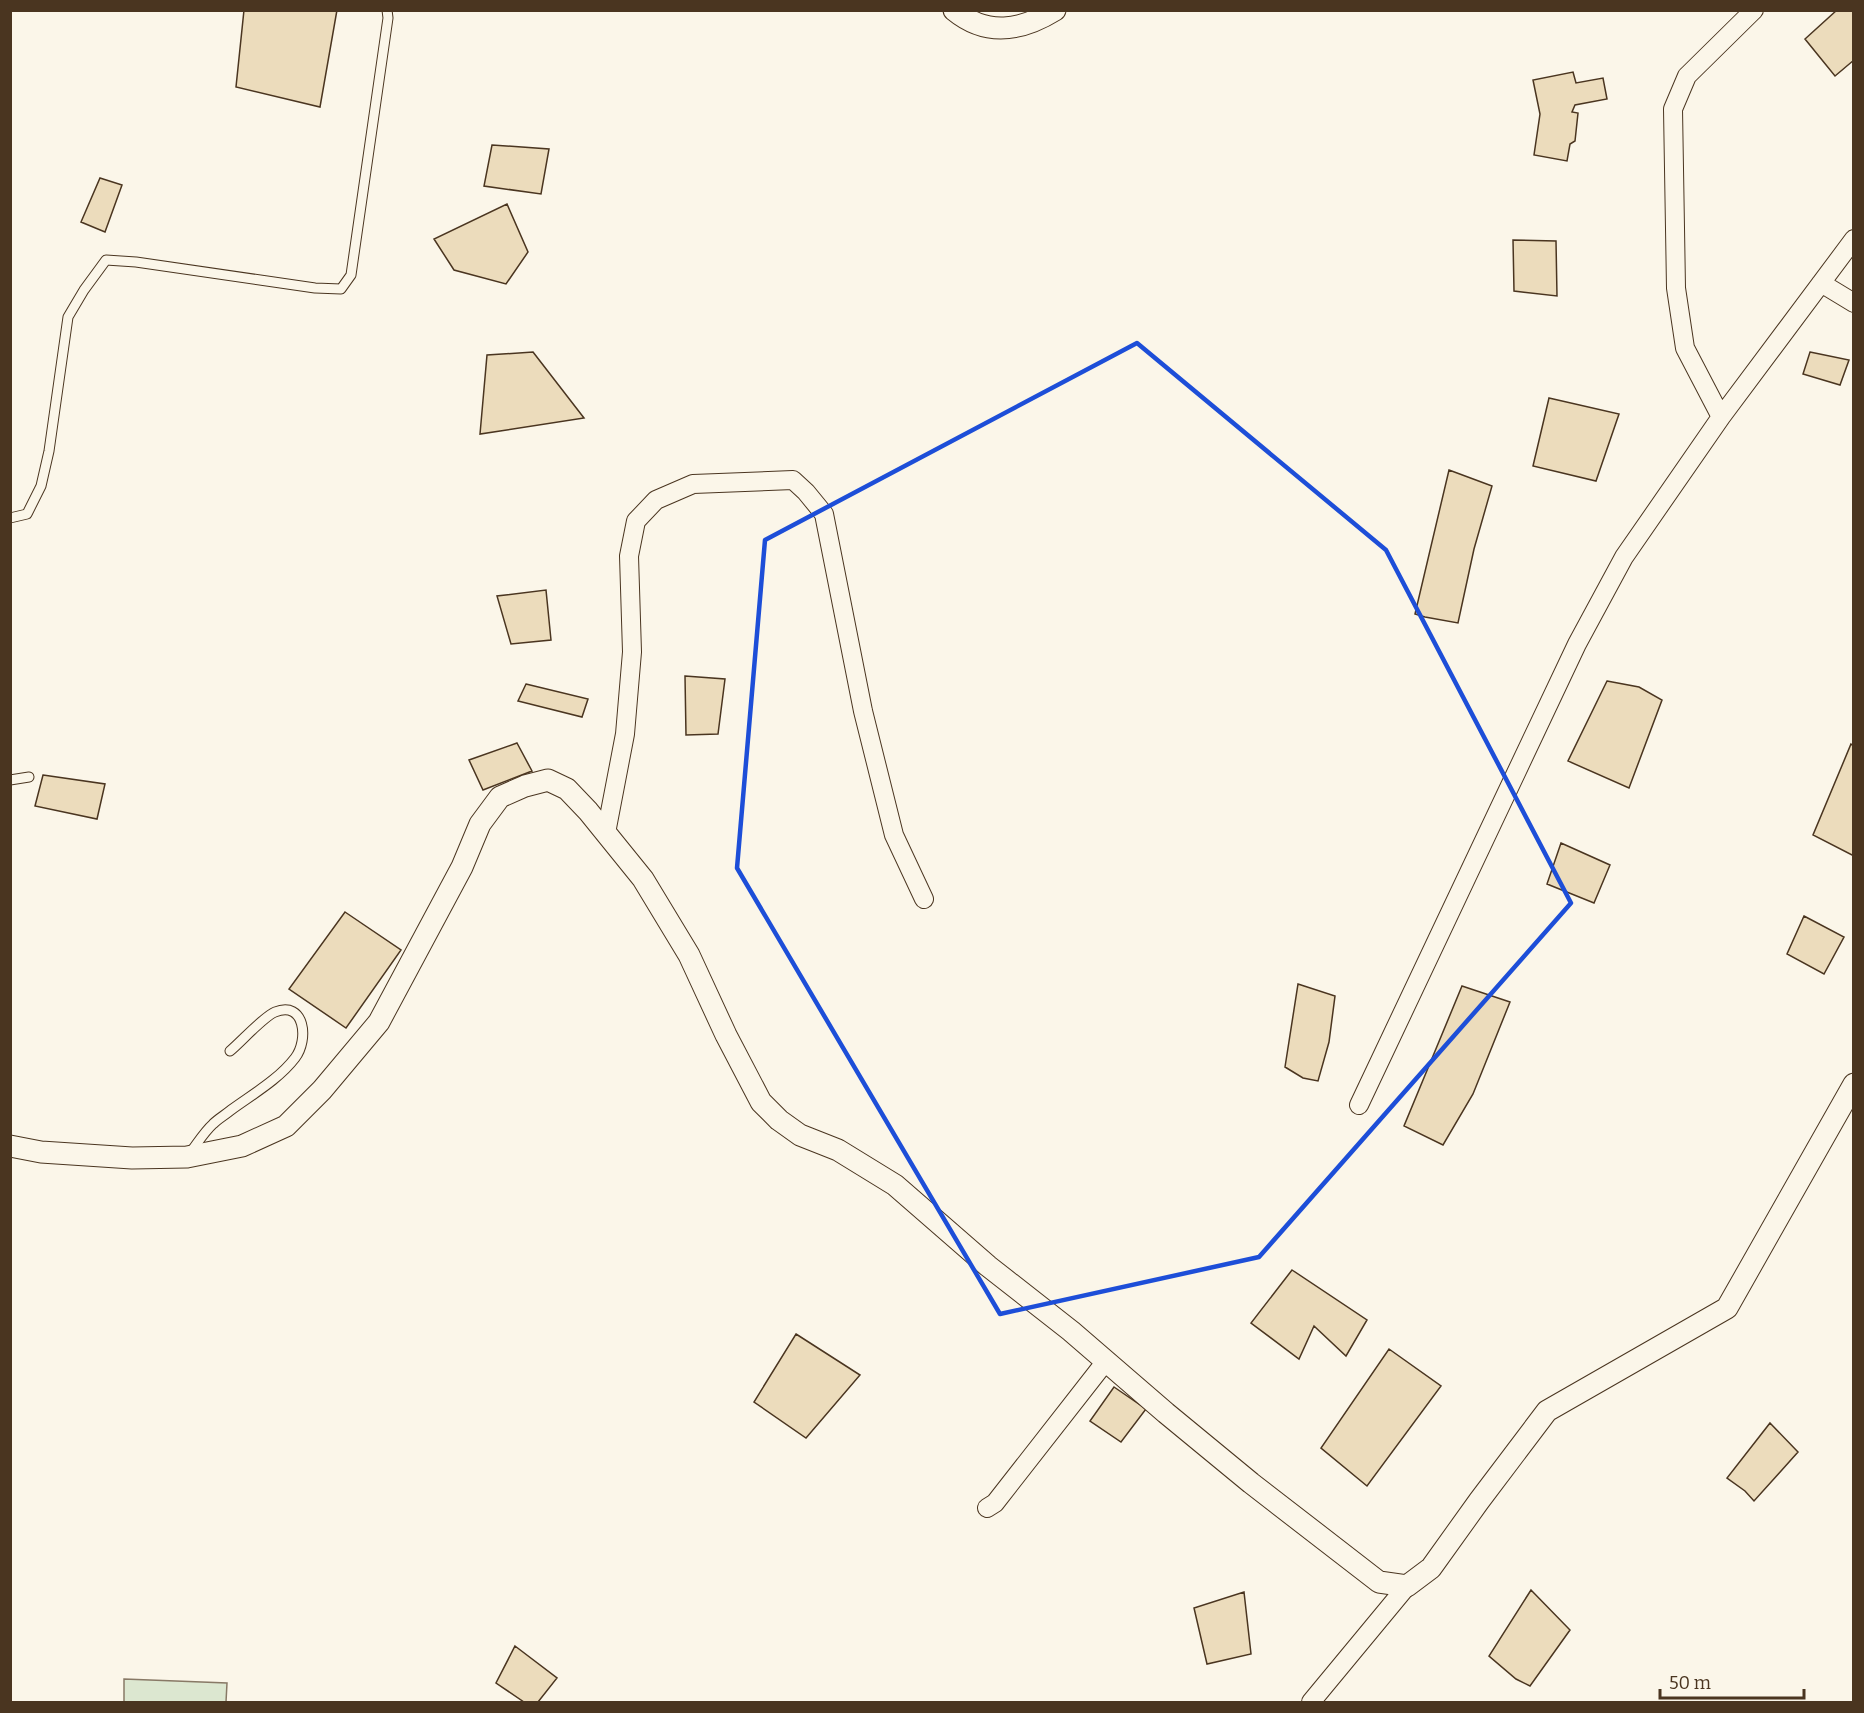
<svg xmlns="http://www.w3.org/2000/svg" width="1864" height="1713" font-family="Bitter,serif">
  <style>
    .park { fill: #dce7d0; stroke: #887966; stroke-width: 1.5 }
    .building { fill: #ecdcbc; stroke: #4a3520; stroke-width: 1.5 }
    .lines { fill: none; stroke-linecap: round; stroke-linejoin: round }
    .service-casing { stroke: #4a3520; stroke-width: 11 }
    .minor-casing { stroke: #4a3520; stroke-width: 20 }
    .tertiary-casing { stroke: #4a3520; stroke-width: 23 }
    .service { stroke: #fbf6e9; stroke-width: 9 }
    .minor { stroke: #fbf6e9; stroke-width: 18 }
    .tertiary { stroke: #fbf6e9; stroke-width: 21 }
    .marked { fill: none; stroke: #1d4ed8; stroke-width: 4.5; stroke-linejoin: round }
  </style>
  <rect width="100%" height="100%" fill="#fbf6e9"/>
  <!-- park -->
  <path class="park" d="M124,1679l103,4 -1,19h-102z"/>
  <!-- building -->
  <path class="building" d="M244,10h93l-17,97 -84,-20z
    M1837,10h17v50l-19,16 -30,-37z
    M1573,72l3,11 27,-5 4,21 -32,6 -3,7 6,1 -3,28 -5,3 -3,17 -33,-6 6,-41 -7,-34z
    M492,145l57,4 -8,45 -57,-8z
    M100,178l22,7 -17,47 -24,-10z
    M507,204l21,48 -22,32 -52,-14 -20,-31z
    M1513,240l43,1 1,55 -43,-5z
    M533,352l51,66 -104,16 7,-79z
    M1810,352l39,8 -9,25 -37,-11z
    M1549,398l70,16 -23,67 -63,-15z
    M1449,470l43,16 -18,63 -16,74 -33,-6 -10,-3z
    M546,590l5,50 -40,4 -14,-48z
    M685,676l40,3 -7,55 -32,1z
    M1607,681l32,6 23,13 -33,88 -61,-27z
    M526,684l62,15 -6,18 -64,-16z
    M517,743l15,28 -49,19 -14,-30z
    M1851,744l3,2v110l-41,-21z
    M43,775l62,9 -8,35 -62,-13z
    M1561,843l49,22 -16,38 -47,-19z
    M345,912l56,38 -55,78 -57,-39z
    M1804,916l40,21 -20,37 -37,-20z
    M1298,984l37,12 -6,46 -11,39 -15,-3 -18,-11z
    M1462,986l48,16 -37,92 -30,51 -39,-19z
    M1292,1270l75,50 -21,36 -32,-30 -15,33 -48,-36z
    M796,1334l64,41 -54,63 -52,-36z
    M1389,1349l52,37 -74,100 -46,-38z
    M1114,1387l32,22 -25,33 -31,-21z
    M1770,1423l28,29 -44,49 -9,-10 -18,-13z
    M1531,1590l39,40 -40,56 -14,-7 -27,-23z
    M1244,1592l7,62 -44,10 -13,-56z
    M515,1646l42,32 -19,24h-14l-28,-19z"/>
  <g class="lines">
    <!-- service casing -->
    <g class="service-casing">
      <path id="service" d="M10,518l17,-4 14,-28 8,-35 19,-134 16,-27 22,-30 30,2 179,26 26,1 10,-14 37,-257 -1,-8
        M10,780l19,-3
        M190,1153c7,-9 14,-21 23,-29 5,-5 12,-9 18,-14 22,-16 48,-31 64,-52 14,-18 10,-58 -20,-46 -12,5 -34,30 -45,39"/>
    </g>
    <!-- minor casing -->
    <g class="minor-casing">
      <path id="minor" d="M1821,283l33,20
        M1721,417l-36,-69 -9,-60 -3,-179 14,-33 67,-66
        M606,833l19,-99 7,-82 -3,-96 7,-35 20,-21 37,-16 100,-4 13,12 18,22 39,197 31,124 30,64
        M1359,1105l218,-461 47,-87 97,-140 133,-178
        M987,1508l8,-5 111,-142
        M1311,1702l96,-116"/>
    </g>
    <!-- tertiary casing -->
    <g class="tertiary-casing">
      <path id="tertiary" d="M954,10c33,27 67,21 101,0
        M10,1146l31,6 91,6 55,-1 55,-11 44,-20 36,-36 57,-68 83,-155 18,-43 20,-27 25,-11 23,-6 19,9 21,22 55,68 46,76 37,80 35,67 18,18 21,15 38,15 57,35 93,81 83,65 95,82 85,70 128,99 28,4 24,-18 48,-67 68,-90 180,-103 127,-224"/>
    </g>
    <!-- service -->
    <use href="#service" class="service"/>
    <!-- minor -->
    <use href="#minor" class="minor"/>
    <!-- tertiary -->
    <use href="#tertiary" class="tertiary"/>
  </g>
  <!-- marked area -->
  <path class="marked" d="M1137,343l249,207 185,353 -312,354 -259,57 -263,-446 28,-328z"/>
  <!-- border -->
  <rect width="1864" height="1713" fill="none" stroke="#4a3520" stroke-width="24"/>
  <!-- scale -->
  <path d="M1660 1689v9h144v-9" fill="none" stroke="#4a3520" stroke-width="3"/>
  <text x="1669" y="1689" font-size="18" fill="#4a3520" stroke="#fbf6e9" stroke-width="4.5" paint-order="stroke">50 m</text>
</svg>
